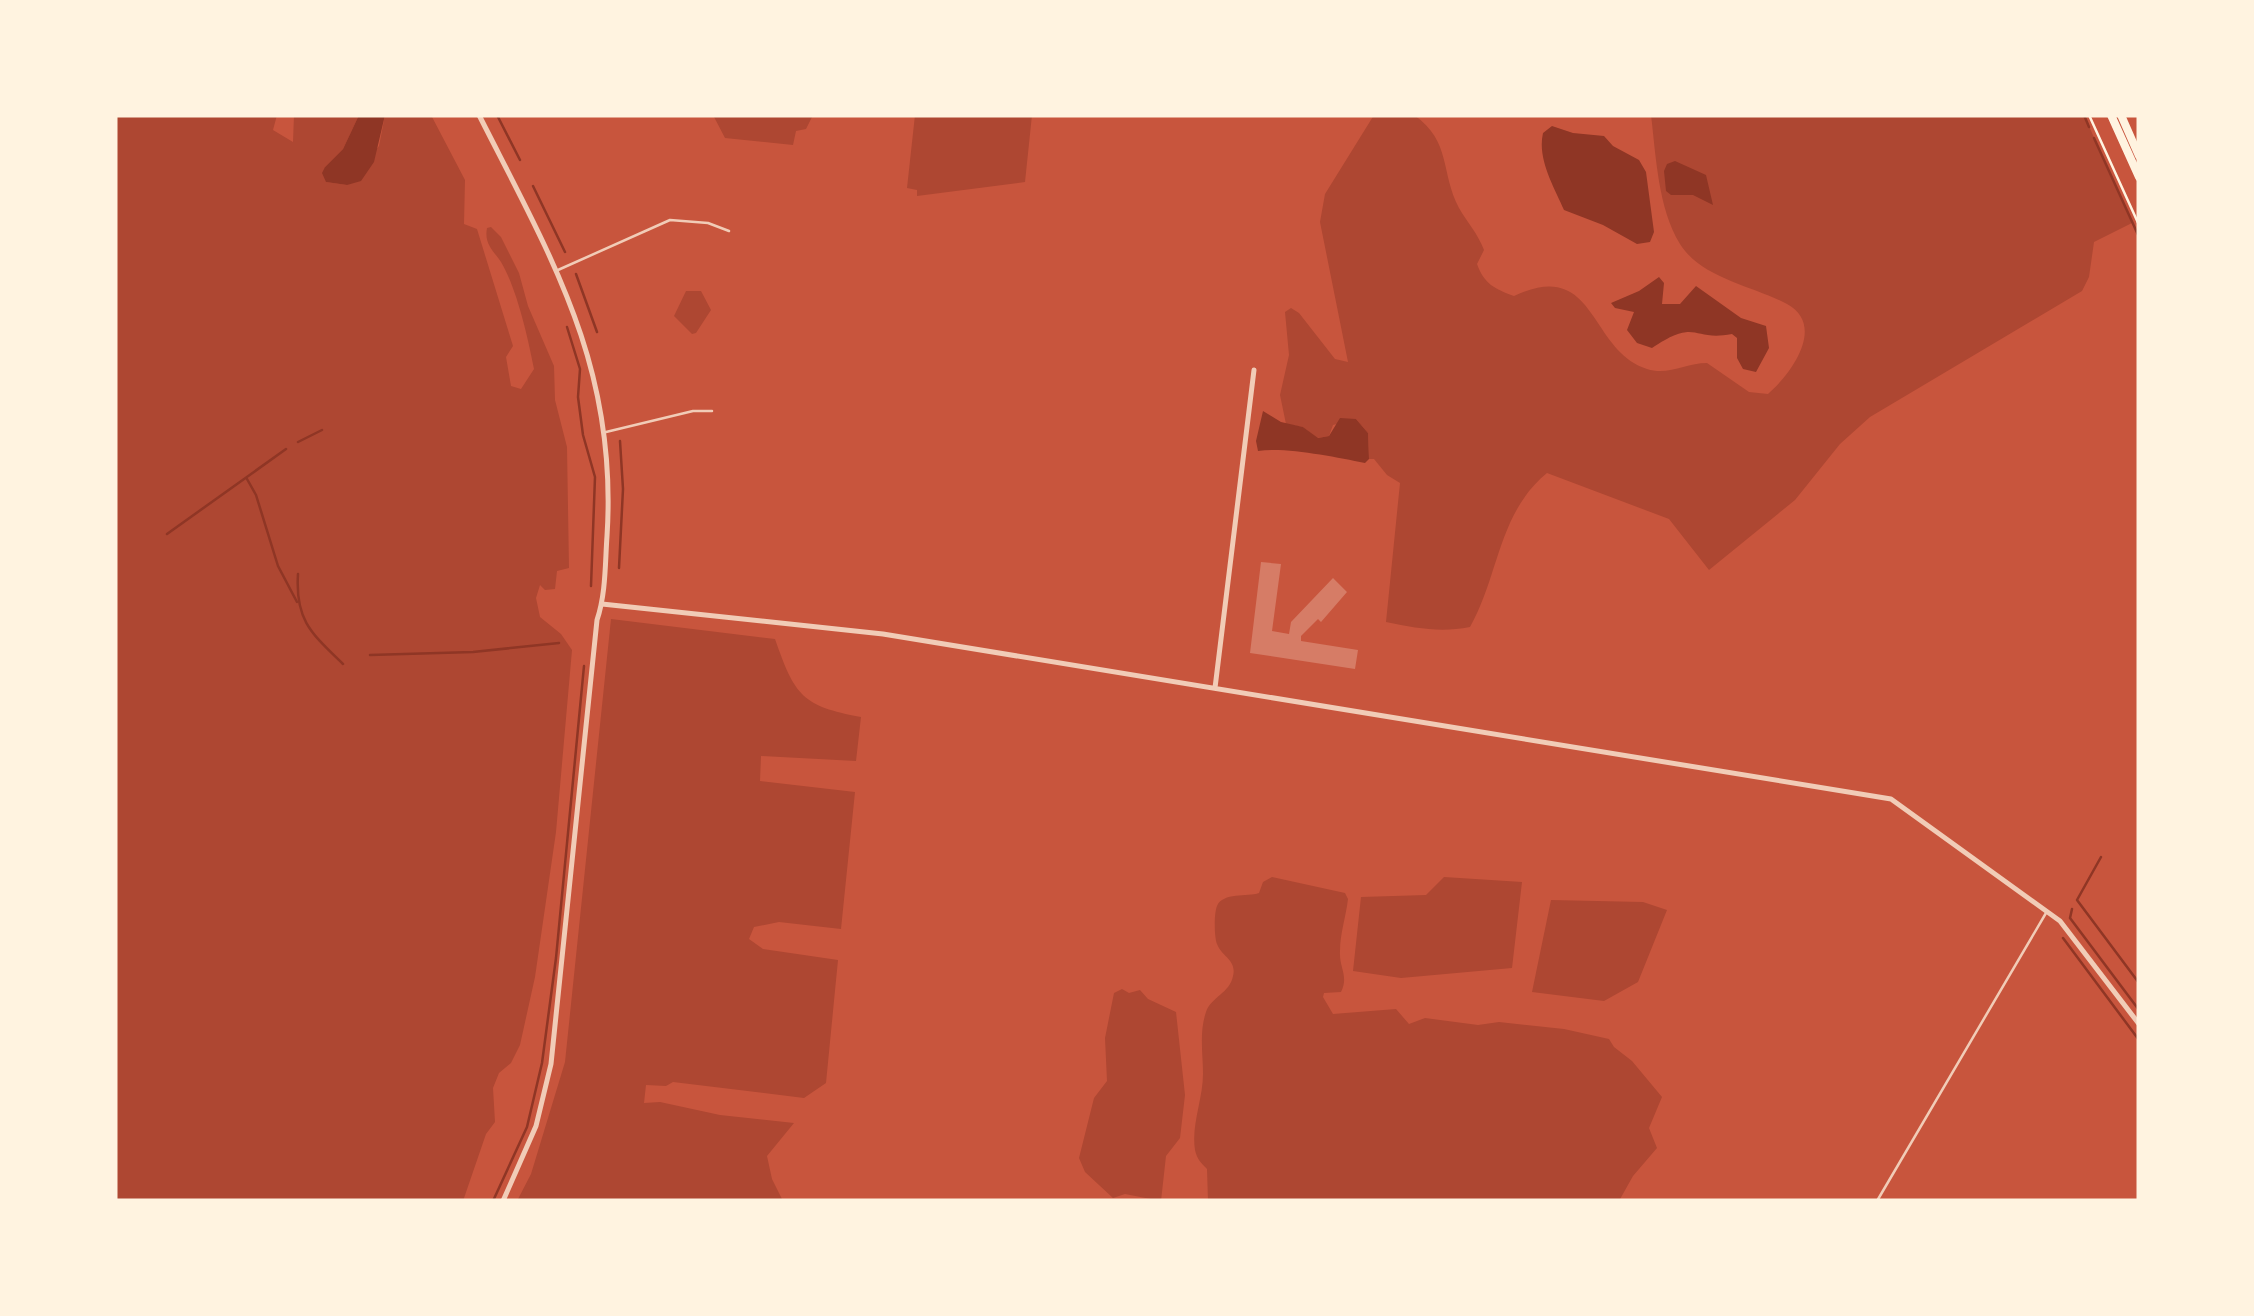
<svg xmlns="http://www.w3.org/2000/svg" width="2254" height="1316" font-family="Commissioner,sans-serif">
  <style>
    .green { fill: #ae4732 }
    .water { fill: #8f3625 }
    .lines { fill: none; stroke-linecap: round; stroke-linejoin: round }
    .stream { stroke: #8f3625; stroke-width: 2.5 }
    .building { fill: #d67c66 }
    .path { stroke: #fff3e0; stroke-width: 2.5 }
    .service { stroke: #f1ccb7; stroke-width: 2.5 }
    .minor { stroke: #f1ccb7; stroke-width: 5 }
    .secondary { stroke: #fff3e0; stroke-width: 8 }
  </style>
  <rect width="100%" height="100%" fill="#c8553d"/>
  <!-- green -->
  <path class="green" d="M115,115h162l-4,15 20,12 1,-27h65l-16,34 -18,18 1,15 21,3 32,-39 6,-31h46l34,65 -1,44 13,5 36,117 -7,11 5,29 10,3 13,-20c-6,-31 -17,-80 -33,-107 -8,-12 -17,-18 -14,-34l4,-1 10,10 18,36 9,33 26,60 1,34 12,47 2,121 -12,3 -2,18 -10,1 -5,-5 -4,13 4,19 21,17 11,16 -16,182 -21,145 -15,68 -9,18 -12,10 -6,15 2,34 -9,12 -23,67h-348z
    M713,115h100l-7,14 -10,2 -3,14 -68,-7z
    M915,115h117l-7,67 -108,14v-6l-10,-2z
    M1374,115h40c38,27 26,57 45,93 8,14 19,26 25,42l-7,14c7,20 18,25 37,32 83,-39 74,54 133,73 21,7 39,-6 60,-6l42,29 19,2c22,-19 59,-68 19,-90 -33,-18 -85,-25 -107,-60 -22,-36 -24,-88 -29,-129h433l48,108 -38,19 -5,35 -7,14 -212,126 -30,27 -45,56 -86,70 -40,-51 -122,-46c-49,40 -48,103 -77,154 -30,6 -54,1 -84,-5l14,-139 -13,-8 -13,-16h-5l-1,-26 -12,-14 -23,6 -4,11 -12,2 -14,-11 -17,-3 -6,-29 9,-40 -4,-43 6,-4 8,5 36,46 13,3 -28,-140 5,-28z
    M686,291h15l10,19 -15,23 -4,1 -18,-18z
    M611,619l164,20c20,57 27,67 86,78l-5,44 -95,-5 -1,25 95,11 -14,137 -62,-7 -25,5 -5,12 14,10 75,11 -12,123 -22,15 -131,-16 -7,4 -20,-1 -2,18 16,-1 60,13 74,8 -27,33 5,23 11,22h-266l14,-27 34,-112z
    M1272,877l73,16 3,6c-2,17 -8,35 -8,52 -1,17 9,25 1,41l-17,1 -1,4 10,17 63,-5 13,15 16,-6 53,7 21,-3 65,7 45,10 5,8 18,14 30,36 -13,31 8,20 -24,28 -14,25h-411l-1,-32c-6,-6 -10,-10 -12,-19 -4,-25 8,-51 8,-76 0,-20 -4,-42 3,-62 5,-15 24,-19 27,-36 4,-16 -11,-19 -16,-32 -3,-8 -3,-31 0,-38 6,-14 30,-9 42,-13l4,-11z
    M1444,877l78,5 -10,86 -111,10 -48,-7 8,-74 65,-2z
    M1551,900l92,2 24,8 -29,72 -34,19 -72,-9z
    M1122,989l7,4 11,-3 8,9 28,13 9,83 -5,43 -14,18 -5,45 -36,-7 -12,4 -28,-26 -6,-14 15,-60 13,-17 -2,-43 9,-45z"/>
  <!-- water -->
  <path class="water" d="M359,115h26l-11,47 -13,19 -14,4 -21,-3 -4,-9 3,-6 18,-18z
    M1552,126l21,7 31,3 9,10 26,14 7,12 8,60 -4,10 -13,2 -34,-19 -39,-15c-10,-23 -27,-51 -21,-77z
    M1675,161l31,14 7,30 -20,-10h-22l-5,-4 -2,-20 3,-7z
    M1659,277l5,6 -2,21h18l16,-18 45,32 25,8 3,22 -13,24 -13,-3 -6,-11v-20l-5,-4c-41,8 -34,-17 -80,14l-15,-5 -10,-13 7,-18 -19,-4 -4,-5 28,-12z
    M1263,411l18,11 22,5 15,11 11,-2 11,-18 16,1 12,14 1,26 -4,4c-31,-6 -78,-16 -107,-12l-2,-10z"/>
  <g class="lines">
    <!-- stream -->
    <path class="stream" d="M497,115l23,45
      M2084,115l5,12
      M2094,138l45,99
      M533,186l32,66
      M576,274l21,58
      M567,327l13,42 -2,28 5,38 12,42 -4,109
      M298,442l24,-12
      M247,479l9,16 22,71 19,36
      M167,534l119,-85
      M619,568l4,-79 -3,-48
      M298,574c-3,46 13,59 45,90
      M370,655l103,-3 86,-9
      M2101,857l-24,43 62,83
      M2072,909l-2,9 69,92
      M2063,938l76,102
      M493,1201l34,-74 15,-64 14,-105 28,-292"/>
  </g>
  <!-- building -->
  <path class="building" d="M1261,562l20,2 -9,67 17,3 2,-12 42,-44 14,14 -26,30 -3,-3 -17,17v5l57,9 -3,19 -105,-16z"/>
  <g class="lines">
    <!-- path -->
    <path class="path" d="M2089,115l50,110"/>
    <!-- service -->
    <path class="service" d="M558,270l112,-50 38,3 21,8
      M606,432l87,-21h19
      M1877,1201l169,-288"/>
    <!-- minor -->
    <path class="minor" d="M479,115c73,144 139,253 128,421 -2,28 -1,57 -10,84l-46,444 -15,62 -33,75
      M602,604l281,30 1008,165 169,122 79,103
      M1215,688l39,-318"/>
    <!-- secondary -->
    <path class="secondary" d="M2111,115l28,62
      M2121,115l18,41"/>
  </g>
  <!-- border -->
  <rect width="2254" height="1316" fill="none" stroke="#fff3e0" stroke-width="235"/>
</svg>
